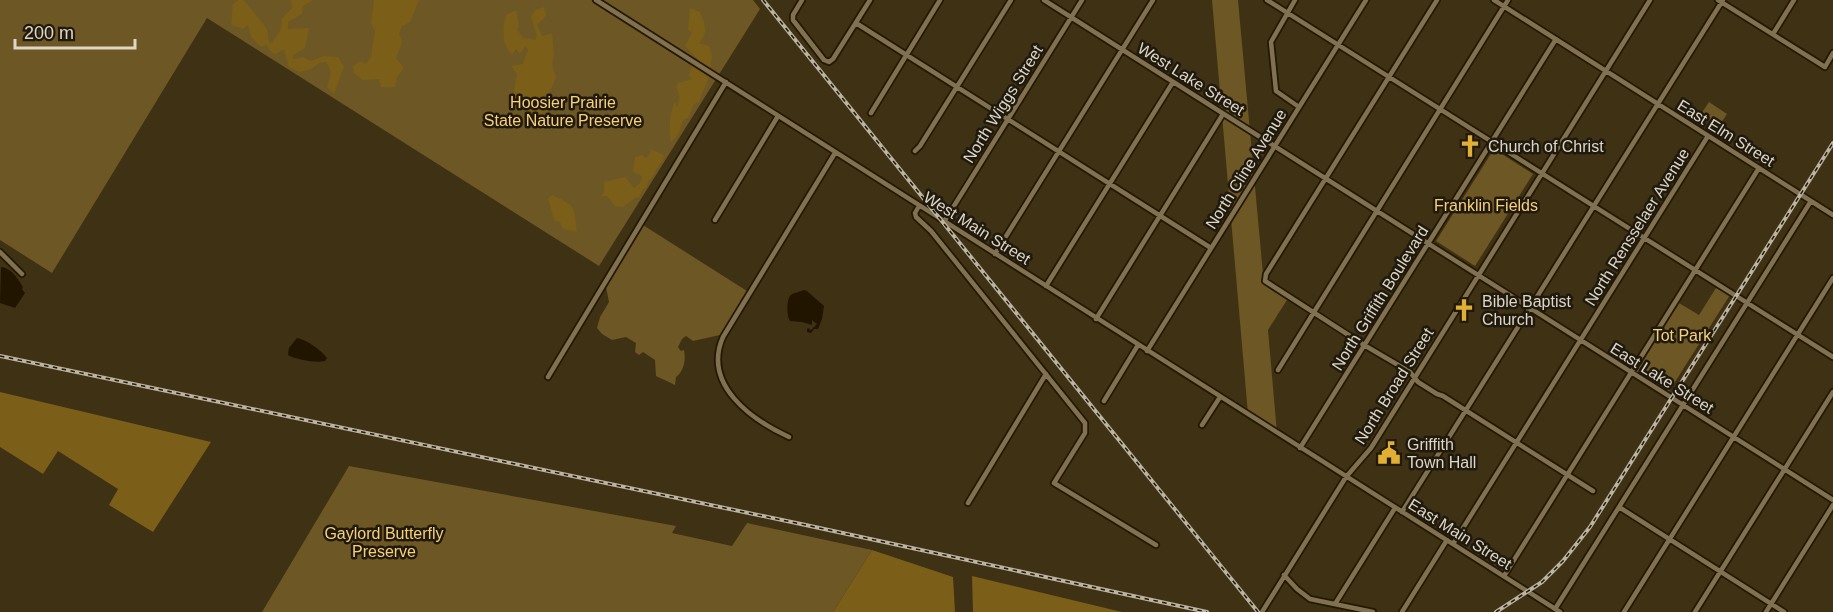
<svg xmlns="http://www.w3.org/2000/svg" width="1833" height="612" font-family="Arial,sans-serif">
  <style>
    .green { fill: #6d5724 }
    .forest { fill: #7b5e18 }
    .water { fill: #211500 }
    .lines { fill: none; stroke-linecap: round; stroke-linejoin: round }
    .minor-casing { stroke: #251800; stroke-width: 8 }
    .minor { stroke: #807153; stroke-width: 4.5 }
    .rail-casing { stroke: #bcb3a1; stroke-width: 4 }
    .rail { stroke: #201a0e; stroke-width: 1.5; stroke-dasharray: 4.5; stroke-linecap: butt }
    .labels { text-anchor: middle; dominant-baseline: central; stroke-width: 5; stroke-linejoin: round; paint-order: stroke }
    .street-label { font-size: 16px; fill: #ded6c6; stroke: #201a0e }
    .park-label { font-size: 16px; fill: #f9d079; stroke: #201a0e }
    .poi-label { font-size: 16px; fill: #ded6c6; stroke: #201a0e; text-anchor: start }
  </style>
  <rect width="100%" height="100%" fill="#3e3114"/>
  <!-- green -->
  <path class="green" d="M0,0h753l7,9 -161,257 -392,-248 -155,255 -52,-33z
    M1212,0h26l26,285 23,15 -19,30 9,103 -29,-19z
    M1709,102l18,12 -8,12 -18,-12z
    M1494,149l39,25 -58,92 -39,-25z
    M643,225l104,66 -27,44 -27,6 -7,-5 -4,3 -4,8 3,4 3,-1c2,10 0,21 -8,27l-1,8 -19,-9 -1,-16 -12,-8 -4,3 -4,-3 1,-9 -10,-6 -14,3 -10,-6 -5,-6 3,-11 9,-15 -3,-15z
    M1716,288l14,7 -62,98 -32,-21 43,-69 20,12z
    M349,466l327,60 -4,7 60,13 15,-23 125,27 -39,62h-571z"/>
  <!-- forest -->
  <path class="forest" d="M238,0h6l23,29 2,13 3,1 9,-14 1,-11 10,-10 -1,-8h22l-10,6 -1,8 -14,8v7l21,-1 -4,20 -12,7v4l11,-2 6,4 14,-5 14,1 6,10 -10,27 -7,-7c3,-10 6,-16 -1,-25l-7,1 -8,6 -11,3 -11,-5 -5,-18 -8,5 -4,-1 -6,-8 -5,2 -10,-10 -3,-12 -5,4 -12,-4 2,-21z
    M374,0h45l-9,22 -8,4 -3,8 3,8 -6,16 8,10 -7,9 -2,10h-14l-2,-8 -17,1 -8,-7 -1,-7 7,-5 6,3 5,-7 4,-26 -4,-7z
    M544,7l2,9 -9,9 5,11 10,-3 2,22 -2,9 4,13 -7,17 6,6 -1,9 -17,6 -22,-12 -1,-13 3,-16 -6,-8 12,-2 5,-14 -3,-4 -5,8 -4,-5 -4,6c-10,-11 -10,-26 -6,-40l10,-5 3,16 -2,3 6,9 12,2 2,-4 -6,-19 4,-7z
    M690,8l10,4c5,12 9,20 -1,31l10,3 3,10 -3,21 -10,25 -5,2 -6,14 -5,2 -4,13 -8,10c-2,-16 -2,-27 4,-42l2,6c3,-6 3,-14 -1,-20l2,-4 14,-4 -3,-4 3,-9 6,-7 -13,-13 7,-13 -4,-3z
    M651,149l13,6 -1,6c-7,5 -8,16 -15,20l-1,6 -4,2 -4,9 -3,-1 -13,10 -8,-1 -8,-10 -7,1 4,-5v-10l21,-5 9,11 6,-5 2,-7 -9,-4 2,-15 7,-2 4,3 4,-4z
    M552,195c25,11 22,12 25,37l-14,-3 -3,-7 -5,-1 -7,-22z
    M0,392l211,50 -58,90 -44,-27 9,-16 -60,-38 -15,23 -43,-27z
    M872,550l81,27 2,35h-122z
    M972,576l150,36h-149z"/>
  <!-- water -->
  <path class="water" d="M1,267c11,1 17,12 22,20l-1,2 3,4 -10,15 -15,-5z
    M804,290l3,1 17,15 -2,13 -4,10h-4l-3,4 -4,-1v-3l1,-1 3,2 6,-6 -5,-4v5l-10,-3 -12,-1c-3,-4 -4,-20 0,-25 2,-3 10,-4 14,-6z
    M297,338c10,2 24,12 30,20l-2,3c-9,2 -28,-1 -37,-6l1,-7z"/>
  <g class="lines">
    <!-- minor casing -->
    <g class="minor-casing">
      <path id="minor" d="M596,0l964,612
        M802,0l-9,15v5l31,40 5,2 4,-3 37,-59
        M1044,0l789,500
        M1267,0l566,357
        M1295,0l-24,42 5,49 23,16
        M1437,0l-171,274 -1,7 99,64 46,27 8,10 19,12 6,2 150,95
        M1494,0l339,215
        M1718,0l107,67 8,-14
        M856,23l355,225
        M1773,34l21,-34
        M871,113l69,-113
        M915,151l5,-5 91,-146
        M919,206l-4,7 1,4 15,14 154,192v10l-31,50 102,62
        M715,220l63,-104
        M944,222l138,-222
        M0,252l22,22
        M995,254l158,-254
        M1046,286l127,-204
        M1096,319l127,-205
        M1147,351l219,-351
        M1278,370l230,-370
        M548,377l178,-295
        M1104,401l34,-56
        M1202,425l18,-28
        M789,437c-37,-17 -87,-52 -66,-100l112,-184
        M1300,448l256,-409
        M968,503l78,-129
        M1619,507l165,105
        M1402,512l321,-512
        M1453,544l255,-408
        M1284,575l13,14 13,10 63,13
        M1504,576l255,-408
        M1335,604l60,-96
        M1555,609l256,-408
        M1262,612l84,-135 25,-29 279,-448
        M1402,612l45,-72
        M1624,612l209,-334
        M1695,612l138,-220
        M1766,612l67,-107"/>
    </g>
    <!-- minor -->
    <use href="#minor" class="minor"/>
    <!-- rail casing -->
    <g class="rail-casing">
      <path id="rail" d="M763,0l495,612
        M0,356l801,168 406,88
        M1496,612l46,-30 21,-21 27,-34 243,-384"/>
    </g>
    <!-- rail -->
    <use href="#rail" class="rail"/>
  </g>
  <!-- icons -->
  <defs>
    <g id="church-bare" transform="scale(1.8)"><path d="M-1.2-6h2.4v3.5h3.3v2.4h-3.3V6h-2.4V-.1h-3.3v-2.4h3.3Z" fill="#e1af34" stroke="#201a0e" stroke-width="2.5" paint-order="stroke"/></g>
    <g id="civic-bare" transform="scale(1.8)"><path d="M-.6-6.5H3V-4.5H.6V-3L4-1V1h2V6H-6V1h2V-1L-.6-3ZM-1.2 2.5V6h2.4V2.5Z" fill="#e1af34" stroke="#201a0e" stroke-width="2.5" paint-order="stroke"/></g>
  </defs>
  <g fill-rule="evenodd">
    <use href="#church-bare" x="1470" y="146"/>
    <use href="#church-bare" x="1464" y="310"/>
    <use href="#civic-bare" x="1389" y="453"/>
  </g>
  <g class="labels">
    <!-- street labels -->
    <g class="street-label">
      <text transform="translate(1191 79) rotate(32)">West Lake Street</text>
      <text transform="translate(1003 104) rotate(-58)">North Wiggs Street</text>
      <text transform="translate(1726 133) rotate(32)">East Elm Street</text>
      <text transform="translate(1246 169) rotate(-58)">North Cline Avenue</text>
      <text transform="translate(1637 227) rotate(-58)">North Rensselaer Avenue</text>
      <text transform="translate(977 228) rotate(32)">West Main Street</text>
      <text transform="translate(1380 298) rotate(-58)">North Griffith Boulevard</text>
      <text transform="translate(1662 378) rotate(32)">East Lake Street</text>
      <text transform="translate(1394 386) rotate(-58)">North Broad Street</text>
      <text transform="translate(1460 534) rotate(32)">East Main Street</text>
    </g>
    <!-- park labels -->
    <g class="park-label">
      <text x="563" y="102">Hoosier Prairie<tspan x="563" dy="18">State Nature Preserve</tspan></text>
      <text x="1486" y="205">Franklin Fields</text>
      <text x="1682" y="335">Tot Park</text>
      <text x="384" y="533">Gaylord Butterfly<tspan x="384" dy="18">Preserve</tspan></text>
    </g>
    <!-- poi labels -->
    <g class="poi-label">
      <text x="1488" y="146">Church of Christ</text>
      <text x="1482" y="301">Bible Baptist<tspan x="1482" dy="18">Church</tspan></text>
      <text x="1407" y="444">Griffith<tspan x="1407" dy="18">Town Hall</tspan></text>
    </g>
  </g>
  <!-- scale -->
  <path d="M15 39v9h120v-9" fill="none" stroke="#ded6c6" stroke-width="3"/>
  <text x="24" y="39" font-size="18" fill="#ded6c6" stroke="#201a0e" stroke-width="4.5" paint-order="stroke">200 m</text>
</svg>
